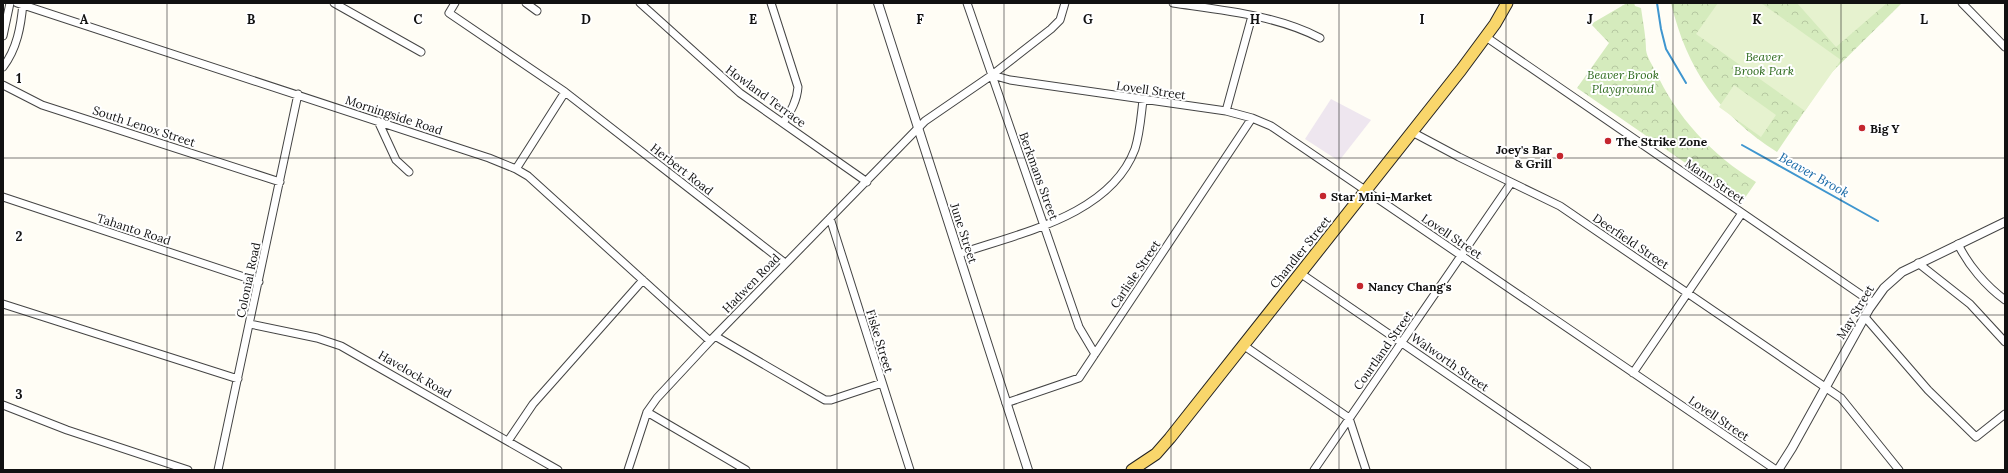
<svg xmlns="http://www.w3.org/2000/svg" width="2008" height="473" font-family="Lora,serif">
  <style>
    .industrial { fill: #eee6ef }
    .park { fill: url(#park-crowns) }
    .pitch { fill: #e6f2cf }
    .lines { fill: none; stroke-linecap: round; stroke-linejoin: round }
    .stream { stroke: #3f96cf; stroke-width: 2 }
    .minor-casing { stroke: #444; stroke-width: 9 }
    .tertiary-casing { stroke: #444; stroke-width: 10 }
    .primary-casing { stroke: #222; stroke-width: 13 }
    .minor { stroke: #fff; stroke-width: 7 }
    .tertiary { stroke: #fff; stroke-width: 8 }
    .primary { stroke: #f9d66b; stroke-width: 11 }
    .grid { fill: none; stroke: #111; stroke-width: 1; stroke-opacity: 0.55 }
    .poi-dot { fill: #c4262e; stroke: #fff; stroke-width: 1.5 }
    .labels { text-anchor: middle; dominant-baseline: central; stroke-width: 4; stroke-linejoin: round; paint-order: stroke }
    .park-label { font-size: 12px; font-style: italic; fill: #2f6b1f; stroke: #fff }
    .street-label { font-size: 12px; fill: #111; stroke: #fff }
    .poi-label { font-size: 12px; font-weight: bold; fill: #111; stroke: #fff; text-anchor: start }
    .water-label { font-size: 13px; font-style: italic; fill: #1768a6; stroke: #fff }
    .grid-label { font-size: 13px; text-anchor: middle; font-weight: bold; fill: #111; stroke: #fff; stroke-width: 4; stroke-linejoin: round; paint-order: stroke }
  </style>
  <defs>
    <pattern id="park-crowns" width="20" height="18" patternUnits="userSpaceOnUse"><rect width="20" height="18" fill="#d5ebbd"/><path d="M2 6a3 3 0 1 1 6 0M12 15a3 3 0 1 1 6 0" fill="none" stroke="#b6c8a1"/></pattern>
  </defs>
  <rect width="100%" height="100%" fill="#fffdf5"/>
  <!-- industrial -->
  <path class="industrial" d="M1331,99l40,21 -32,41 -34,-22z"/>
  <!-- park -->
  <path class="park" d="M1627,3h7l1,3 6,2c2,14 5,29 5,42 1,7 6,15 9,20 21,47 57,85 101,112l-14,20 -165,-114 32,-45 -18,-19z
    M1671,3h231l-73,72 -52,77c-58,-37 -90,-82 -106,-149z"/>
  <!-- pitch -->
  <path class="pitch" d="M1718,3h43l80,57 -36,51 -109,-77z
    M1797,3h90l-51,44z
    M1734,85l42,30 -15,22 -42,-30z"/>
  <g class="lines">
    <!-- stream -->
    <path class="stream" d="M1657,3l4,26 5,20 20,34
      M1742,145l136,76"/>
    <!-- minor casing -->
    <g class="minor-casing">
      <path id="minor" d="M17,3l472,155 27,11 12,7 182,165
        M334,3l87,49
        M455,3l-6,10 116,79 -49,77
        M526,3l11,8
        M640,3l100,90 127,89
        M771,3l27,84c-1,14 -7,24 -15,36
        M967,3l112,324 16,27
        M1173,3c48,7 103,12 147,35
        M1962,3l43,44
        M3,36l7,-33
        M1486,37l387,266
        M3,67c14,-18 18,-41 20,-64
        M992,75l18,5 216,31 26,7 19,8 505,344
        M3,85l39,20 238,77
        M565,92l220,171
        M1226,111l26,-95
        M378,121l18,39 13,12
        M1412,132l47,25 101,49 281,192 58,72
        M3,197l256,85
        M830,218l80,252
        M1958,244c10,21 28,42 47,56
        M959,254c60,-21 151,-38 176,-105 5,-16 6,-33 8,-49
        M1918,263l52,41 35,38
        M1300,273l287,197
        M3,304l235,75
        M1864,316l64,74 48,47 29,-23
        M250,324l67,14 24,8 217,124
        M715,336l110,64h6l51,-17
        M1243,345l106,73 17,52
        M1633,373l109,-160
        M1006,403l73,-25 173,-260
        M3,405l64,25 121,40
        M647,412l99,58
        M508,441l25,-37 110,-124
        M218,470l80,-376
        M628,470l19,-58 10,-14 53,-57 215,-220 67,-46 59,-46 9,-9 5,-17
        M1314,470l197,-287"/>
    </g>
    <!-- tertiary casing -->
    <g class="tertiary-casing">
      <path id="tertiary" d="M878,3l150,467
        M1778,470l14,-22 77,-139 15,-21 18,-16 103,-50"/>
    </g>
    <!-- primary casing -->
    <g class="primary-casing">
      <path id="primary" d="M1132,470l24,-16 14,-16 291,-368 34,-46 12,-21"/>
    </g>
    <!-- minor -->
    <use href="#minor" class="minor"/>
    <!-- tertiary -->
    <use href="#tertiary" class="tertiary"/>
    <!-- primary -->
    <use href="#primary" class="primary"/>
  </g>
  <!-- grid -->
  <path class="grid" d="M167,3v467M335,3v467M502,3v467M669,3v467M837,3v467M1004,3v467M1171,3v467M1339,3v467M1506,3v467M1673,3v467M1841,3v467M3,158h2002M3,315h2002"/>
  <!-- markers -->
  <g class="poi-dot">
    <circle cx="1862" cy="128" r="4"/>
    <circle cx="1608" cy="141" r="4"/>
    <circle cx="1560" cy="156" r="4"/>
    <circle cx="1323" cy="196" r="4"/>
    <circle cx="1360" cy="286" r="4"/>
  </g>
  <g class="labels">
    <!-- park labels -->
    <g class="park-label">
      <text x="1764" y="56">Beaver<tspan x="1764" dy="14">Brook Park</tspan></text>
      <text x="1623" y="74">Beaver Brook<tspan x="1623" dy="14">Playground</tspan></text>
    </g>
    <!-- street labels -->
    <g class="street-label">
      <text transform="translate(1151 90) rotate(8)">Lovell Street</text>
      <text transform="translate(766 96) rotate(36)">Howland Terrace</text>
      <text transform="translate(394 115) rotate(18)">Morningside Road</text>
      <text transform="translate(144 126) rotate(18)">South Lenox Street</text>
      <text transform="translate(682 169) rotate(38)">Herbert Road</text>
      <text transform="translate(1039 176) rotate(70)">Berkmans Street</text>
      <text transform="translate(1715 181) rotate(34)">Mann Street</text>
      <text transform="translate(134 229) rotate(18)">Tahanto Road</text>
      <text transform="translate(964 233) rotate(72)">June Street</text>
      <text transform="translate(1452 236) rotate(34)">Lovell Street</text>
      <text transform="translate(1631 241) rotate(34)">Deerfield Street</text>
      <text transform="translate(1300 252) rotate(-51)">Chandler Street</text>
      <text transform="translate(1135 274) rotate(-56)">Carlisle Street</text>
      <text transform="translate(248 280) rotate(-78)">Colonial Road</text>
      <text transform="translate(751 283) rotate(-46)">Hadwen Road</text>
      <text transform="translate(1855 312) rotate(-59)">May Street</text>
      <text transform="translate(880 341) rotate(73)">Fiske Street</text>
      <text transform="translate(1383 350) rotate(-55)">Courtland Street</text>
      <text transform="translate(1450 362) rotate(35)">Walworth Street</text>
      <text transform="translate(415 374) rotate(30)">Havelock Road</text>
      <text transform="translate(1719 418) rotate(34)">Lovell Street</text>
    </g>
    <!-- poi labels -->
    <g class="poi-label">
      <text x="1870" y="128">Big Y</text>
      <text x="1616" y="141">The Strike Zone</text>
      <text x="1552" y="149" text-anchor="end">Joey's Bar<tspan x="1552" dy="14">&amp; Grill</tspan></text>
      <text x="1331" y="196">Star Mini-Market</text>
      <text x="1368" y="286">Nancy Chang's</text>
    </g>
    <!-- water labels -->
    <g class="water-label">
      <text transform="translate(1814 175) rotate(29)">Beaver Brook</text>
    </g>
  </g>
  <g class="grid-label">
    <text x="84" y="24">A</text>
    <text x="251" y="24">B</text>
    <text x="418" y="24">C</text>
    <text x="586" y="24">D</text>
    <text x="753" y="24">E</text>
    <text x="920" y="24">F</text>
    <text x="1088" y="24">G</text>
    <text x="1255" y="24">H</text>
    <text x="1422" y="24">I</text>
    <text x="1590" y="24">J</text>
    <text x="1757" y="24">K</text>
    <text x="1924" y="24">L</text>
    <text x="19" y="83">1</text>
    <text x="19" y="241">2</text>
    <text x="19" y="399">3</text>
  </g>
  <!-- border -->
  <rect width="2008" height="473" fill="none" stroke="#111111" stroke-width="8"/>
</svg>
